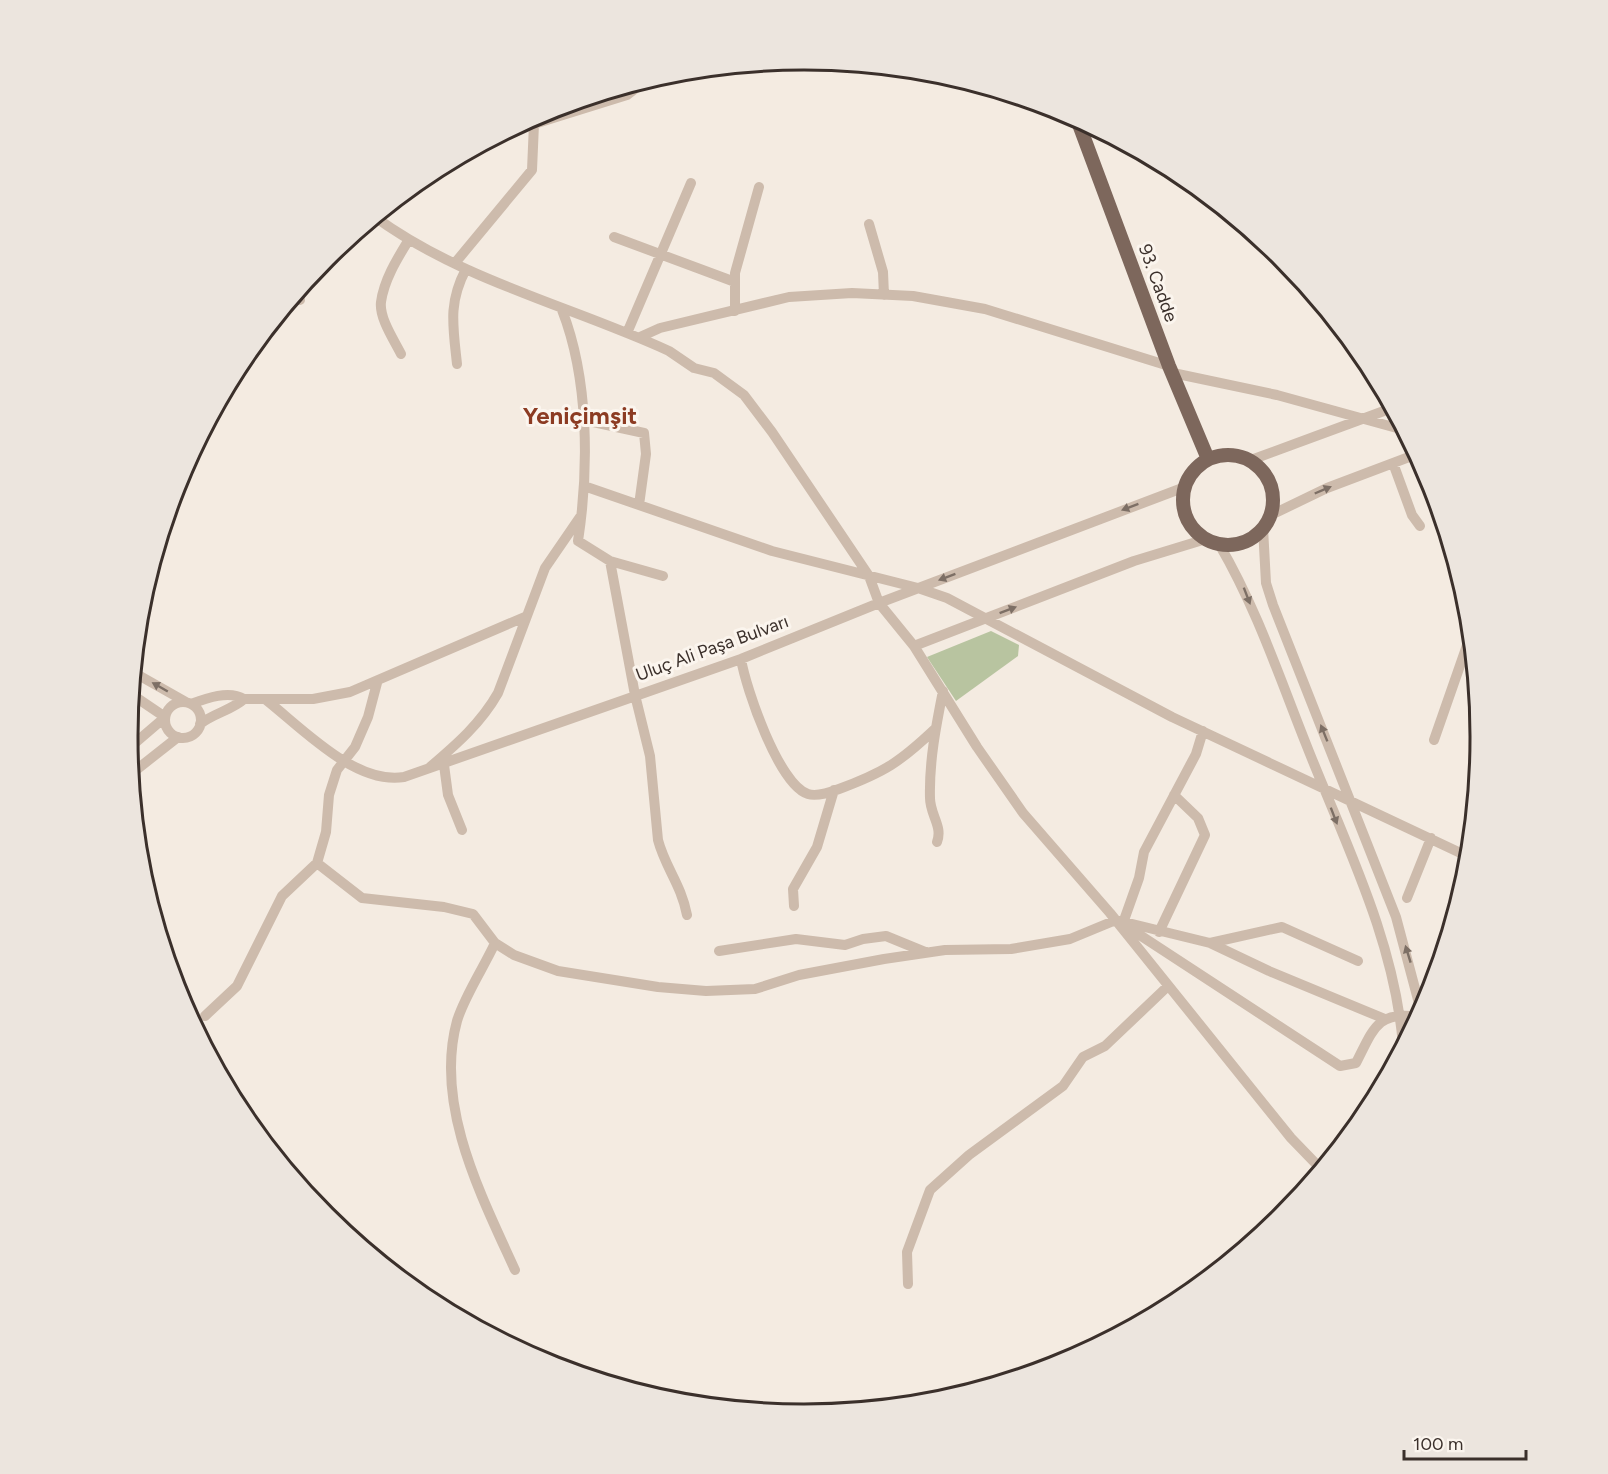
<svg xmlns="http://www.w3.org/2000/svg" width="1608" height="1474" font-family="Figtree,sans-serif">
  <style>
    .green { fill: #b8c4a0 }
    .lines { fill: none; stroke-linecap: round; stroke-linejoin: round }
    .minor { stroke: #cdbbac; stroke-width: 10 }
    .major { stroke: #7d675c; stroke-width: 14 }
    .oneway { fill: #7d6f65 }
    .labels { text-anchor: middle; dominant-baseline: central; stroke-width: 6; stroke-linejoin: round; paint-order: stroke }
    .street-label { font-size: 18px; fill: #3b302b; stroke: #fbf5ee }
    .district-label { font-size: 24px; font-weight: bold; fill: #8c3b22; stroke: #fbf5ee }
    .rim { fill: none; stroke: #3b302b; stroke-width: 3 }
  </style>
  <rect width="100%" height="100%" fill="#f4ebe1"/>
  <!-- green -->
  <path class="green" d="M991,631l28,14 -1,11 -62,45 -29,-44z"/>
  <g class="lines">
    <!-- minor -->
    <path class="minor" d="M525,122l9,2 93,-29 18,-14
      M375,217c88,64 196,89 294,134l25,17 20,5 30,22 28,37 97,144 10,27 35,43 63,101 46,66 87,100 181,225 30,31
      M869,224l14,48 1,23
      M614,237l121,45
      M455,263l77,-93 2,-46
      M295,295l5,5
      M562,310c27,69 27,159 16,231l32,20 25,134 15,61 8,84c7,27 23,44 29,75
      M735,311v-38l24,-86
      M627,333l64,-150
      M640,337l20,-9 129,-31 63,-4 61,3 72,13 184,57
      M401,354c-7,-14 -22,-36 -20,-52 3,-22 16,-43 27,-61
      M457,364c-4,-38 -9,-61 9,-95
      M1173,373l104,22 127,35
      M584,420l60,13 2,21 -7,51
      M1251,460l141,-52
      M1393,463l19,52 8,11
      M584,486l188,65 146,37 29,10 225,119 297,140
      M1271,515l56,-27 90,-34
      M1263,528l3,55 7,22 123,312 25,94
      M1219,544c37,63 60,132 87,200 38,97 89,196 97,302
      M610,561l53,15
      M914,646l220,-85 72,-22
      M741,659c5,30 38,126 67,135 9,3 23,-2 31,-5 46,-17 61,-27 96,-60
      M133,672l53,30
      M131,694l34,23
      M265,699c37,29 90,86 139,78l337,-118 138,-56 306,-116
      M165 720a18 18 0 1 1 36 0a18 18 0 1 1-36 0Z
      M191,704c16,-6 38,-14 53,-5h69l37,-7 177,-76
      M200,724c14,-11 32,-14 44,-25
      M1434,740l37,-106
      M128,749l35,-30
      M444,765l4,30 14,35
      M430,767c27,-23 51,-44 68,-74l47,-125 35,-51
      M131,774l47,-37
      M937,842c6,-16 -7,-27 -7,-44 -1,-36 6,-72 13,-107
      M317,863l45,35 82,9 29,7 22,29 19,12 44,16 100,16 48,4 49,-2 44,-14 85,-16 61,-9 66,-1 59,-10 46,-19 94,23 59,28 116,48
      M1407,898l24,-60
      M794,906l-1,-17 24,-42 17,-57
      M1123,923l16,-45 5,-26 52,-98 7,-23
      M1129,928l211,138 16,-3c17,-33 21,-53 62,-46
      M1159,932l46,-97 -7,-17 -24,-23
      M495,943c-11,24 -31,54 -38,78 -23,84 24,174 58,249
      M1210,943l72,-16 76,34
      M719,951l77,-12 49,6 18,-6 23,-3 39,16
      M205,1016l32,-30 45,-90 35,-33 9,-31 3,-37 8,-25 18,-23 13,-30 9,-34
      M908,1284l-1,-32 23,-62 39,-35 94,-69 20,-29 22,-11 63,-60"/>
    <!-- major -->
    <path class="major" d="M1077,119l92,247 39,93
      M1183 500a45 45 0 1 1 90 0a45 45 0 1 1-90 0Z"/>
  </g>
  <!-- one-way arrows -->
  <defs><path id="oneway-solid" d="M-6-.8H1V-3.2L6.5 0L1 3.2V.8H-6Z" transform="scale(1.5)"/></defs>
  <g class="oneway">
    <use href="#oneway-solid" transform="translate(1323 490) rotate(-23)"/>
    <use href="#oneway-solid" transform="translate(1130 507) rotate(159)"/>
    <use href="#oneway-solid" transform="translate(947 577) rotate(159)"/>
    <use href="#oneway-solid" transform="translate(1247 596) rotate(69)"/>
    <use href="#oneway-solid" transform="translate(1008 610) rotate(-21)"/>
    <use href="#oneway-solid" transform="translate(160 687) rotate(-150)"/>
    <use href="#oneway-solid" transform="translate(1324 733) rotate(-112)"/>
    <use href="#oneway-solid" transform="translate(1334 816) rotate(69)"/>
    <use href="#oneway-solid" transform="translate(1408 954) rotate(-107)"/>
  </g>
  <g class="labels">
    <!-- street labels -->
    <g class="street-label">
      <text transform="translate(1158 283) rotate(70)">93. Cadde</text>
      <text transform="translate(712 648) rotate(-20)">Uluç Ali Paşa Bulvarı</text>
    </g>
    <!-- district labels -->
    <g class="district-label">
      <text x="580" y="415">Yeniçimşit</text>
    </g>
  </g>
  <!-- crop -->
  <path d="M0 0H1608V1474H0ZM804 70H804A666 666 0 0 1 1470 736V738A666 666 0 0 1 804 1404H804A666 666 0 0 1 138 738V736A666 666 0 0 1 804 70Z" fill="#ece5de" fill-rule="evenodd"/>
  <path class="rim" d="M804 70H804A666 666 0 0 1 1470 736V738A666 666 0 0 1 804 1404H804A666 666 0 0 1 138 738V736A666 666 0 0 1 804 70Z"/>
  <!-- scale -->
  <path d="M1404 1450v9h122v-9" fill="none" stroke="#3b302b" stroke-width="3"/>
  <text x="1413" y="1450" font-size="18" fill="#3b302b" stroke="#fbf5ee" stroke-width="4.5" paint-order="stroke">100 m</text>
</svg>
